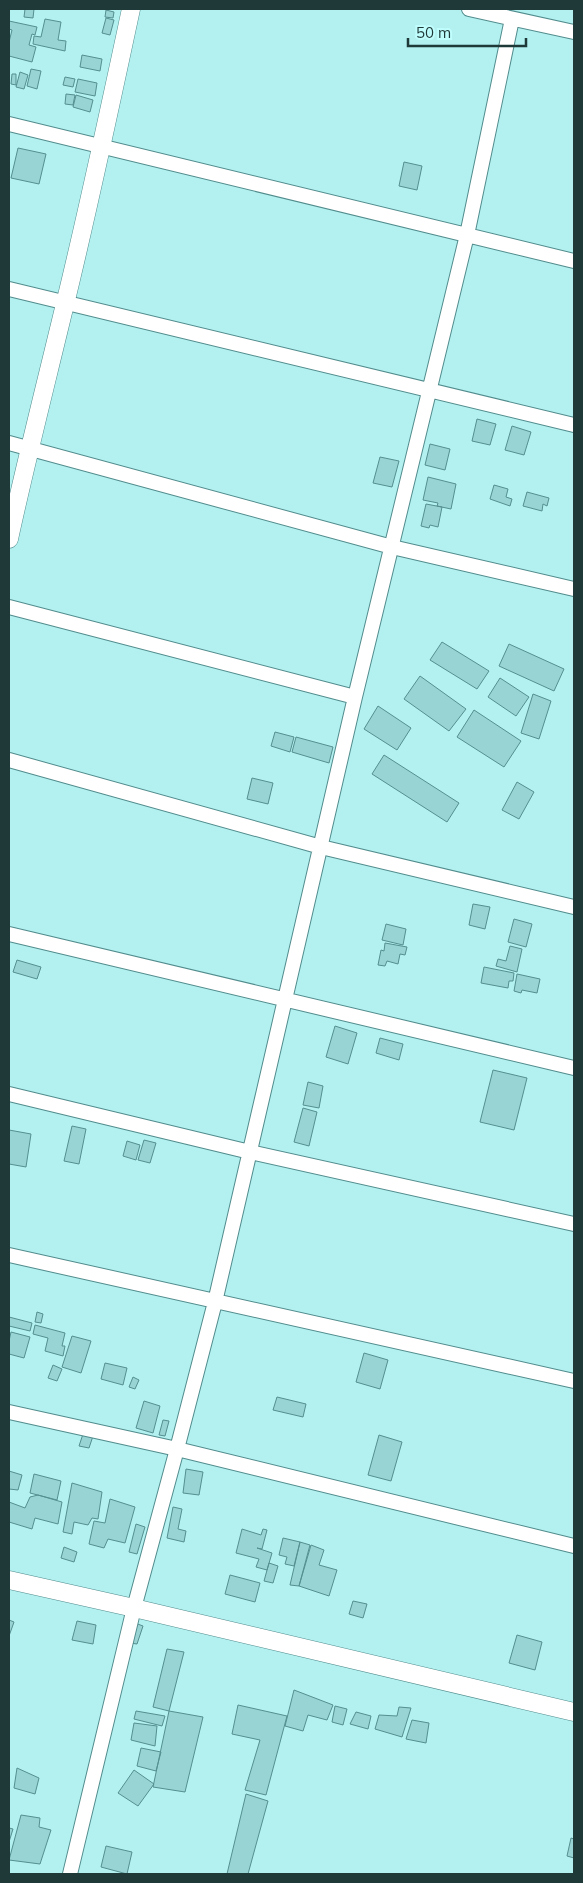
<svg xmlns="http://www.w3.org/2000/svg" width="583" height="1883" font-family="Mulish,sans-serif">
  <style>
    .building { fill: #98d4d4; stroke: #558f90 }
    .lines { fill: none; stroke-linecap: round; stroke-linejoin: round }
    .minor-casing { stroke: #528c8d; stroke-width: 16 }
    .tertiary-casing { stroke: #528c8d; stroke-width: 19 }
    .minor { stroke: #fff; stroke-width: 14 }
    .tertiary { stroke: #fff; stroke-width: 18 }
  </style>
  <rect width="100%" height="100%" fill="#b3f0f0"/>
  <!-- building -->
  <path class="building" d="M25,9h9l-1,9 -9,-1z
    M106,10l8,2 -1,6 -8,-1z
    M106,18l8,2 -4,15 -8,-2z
    M45,19l16,3 -3,18 8,1 -1,10 -32,-7 1,-8 7,1z
    M9,21l28,6 -2,8 -3,-1 -3,11 7,2 -4,15 -23,-6v-14l3,-12 -3,-1z
    M82,55l20,4 -2,12 -20,-4z
    M31,69l10,2 -4,18 -10,-3z
    M20,72l8,3 -4,14 -8,-2z
    M12,74h4v11l-5,-1z
    M65,77l10,2 -2,8 -10,-2z
    M78,79l19,4 -2,13 -20,-4z
    M66,94l9,1 -2,10 -8,-1z
    M76,95l17,5 -3,12 -17,-5z
    M18,148l28,6 -7,30 -28,-6z
    M404,162l18,4 -5,24 -18,-4z
    M477,419l19,5 -6,21 -18,-4z
    M512,426l19,6 -7,23 -19,-5z
    M430,444l20,5 -5,21 -20,-5z
    M380,457l19,4 -7,26 -19,-4z
    M428,477l28,7 -5,25 -14,-3 1,-3 -15,-3z
    M494,485l14,4 -2,8 6,2 -2,7 -20,-7z
    M527,492l22,6 -2,8 -4,-2 -1,7 -19,-5z
    M426,504l16,3 -4,20 -8,-2 -1,3 -8,-2z
    M442,642l47,29 -12,18 -47,-29z
    M509,644l55,25 -10,22 -55,-25z
    M420,676l46,33 -17,22 -45,-32z
    M500,678l29,19 -13,19 -28,-19z
    M533,694l18,7 -12,38 -18,-6z
    M378,706l33,22 -14,22 -33,-21z
    M474,710l47,31 -17,26 -47,-30z
    M275,732l19,5 -4,15 -19,-6z
    M296,737l37,10 -4,16 -37,-11z
    M384,755l75,48 -12,19 -75,-48z
    M252,778l21,5 -5,21 -21,-5z
    M517,782l17,10 -15,27 -17,-9z
    M473,904l17,3 -5,22 -16,-4z
    M514,919l18,5 -6,23 -18,-5z
    M386,924l20,5 -3,16 -21,-5z
    M385,943l22,4 -2,8 -5,-1 -2,10 -11,-3 -2,5 -7,-1 3,-15 3,1z
    M510,946l12,3 -5,23 -21,-6 2,-7 8,2z
    M17,960l24,7 -4,12 -24,-7z
    M484,967l30,6 -1,8h-4l-1,7 -27,-5z
    M517,974l23,5 -3,14 -15,-3 -1,3 -7,-2z
    M335,1026l22,7 -9,31 -22,-7z
    M380,1038l23,6 -4,16 -23,-7z
    M493,1070l34,8 -13,52 -34,-8z
    M308,1082l15,4 -4,22 -16,-3z
    M303,1108l14,4 -8,34 -15,-4z
    M72,1126l14,3 -7,35 -15,-3z
    M9,1130l22,4 -5,33 -17,-3z
    M144,1140l12,3 -6,20 -12,-3z
    M127,1141l13,4 -4,15 -13,-4z
    M37,1312l6,2 -2,9 -6,-1z
    M9,1317l23,6 -2,8 -21,-5z
    M35,1325l30,8 -3,13h3l-2,10 -18,-5 3,-13 -15,-4z
    M11,1332l19,5 -6,21 -15,-4v-13z
    M72,1336l19,5 -10,32 -19,-6z
    M364,1353l24,7 -8,29 -24,-7z
    M105,1363l22,5 -4,17 -22,-6z
    M53,1365l9,4 -5,12 -9,-3z
    M133,1377l6,3 -4,9 -6,-2z
    M277,1397l29,7 -3,13 -30,-7z
    M144,1401l16,5 -7,27 -17,-5z
    M163,1420l6,1 -4,15 -6,-1z
    M83,1434l10,2 -4,12 -10,-2z
    M379,1435l23,7 -11,39 -23,-6z
    M186,1469l17,3 -4,23 -16,-2z
    M9,1471l13,4 -4,15 -9,-1z
    M34,1474l27,7 -4,19 -27,-7z
    M72,1483l30,9 -4,27 -6,-1 -4,7 -14,-3 -2,12 -9,-2z
    M38,1495l24,7 -4,22 -23,-6 -3,11 -23,-7v-20l16,6 5,-11z
    M110,1499l25,8 -10,36 -17,-4 -4,9 -15,-4 5,-23 11,2z
    M173,1507l9,2 -4,20 8,2 -2,11 -17,-4z
    M136,1524l9,3 -8,27 -8,-2z
    M242,1529l19,6 2,-6 4,1 -5,19 -5,-1 15,5 -5,17 -11,-3 3,-8 -23,-6z
    M283,1538l17,4 -6,24 -9,-2 2,-7 -8,-2z
    M300,1542l10,3 -11,41 -9,-1z
    M311,1545l13,5 -5,15 18,5 -8,26 -30,-10z
    M64,1547l13,5 -3,10 -13,-4z
    M269,1563l9,3 -5,17 -9,-2z
    M230,1575l30,8 -5,19 -30,-8z
    M353,1601l14,3 -4,14 -14,-4z
    M9,1620l5,2 -5,14z
    M77,1621l19,4 -3,19 -21,-4z
    M135,1623l8,3 -6,18 -7,-1z
    M517,1635l25,7 -7,28 -26,-7z
    M167,1649l17,3 -15,59 -16,-4z
    M294,1690l39,15 -6,15 -19,-5 -5,16 -18,-5z
    M238,1705l49,11 -21,79 -21,-5 15,-50 -28,-6z
    M335,1706l12,3 -4,16 -11,-3z
    M399,1707l12,1 -9,29 -27,-8 4,-14 18,1z
    M136,1711l29,5 -3,10 -28,-7z
    M169,1711l34,6 -18,75 -32,-5z
    M356,1712l15,4 -3,13 -18,-5z
    M412,1720l17,3 -3,20 -20,-4z
    M134,1723l23,3 -2,20 -24,-6z
    M141,1748l20,4 -5,19 -19,-5z
    M17,1768l22,10 -4,16 -21,-6z
    M134,1770l20,14 -16,22 -20,-13z
    M246,1794l22,7 -20,73h-21z
    M21,1815l19,3 -1,9 12,3 -11,34 -31,-4z
    M9,1828l4,1 -4,13z
    M571,1838l3,1v19l-7,-2z
    M106,1846l26,6 -5,22 -26,-7z"/>
  <g class="lines">
    <!-- minor casing -->
    <g class="minor-casing">
      <path id="minor" d="M469,9l105,23
        M9,124l565,137
        M9,289l565,136
        M9,443l383,104 182,42
        M9,607l346,90
        M9,760l312,87 253,60
        M9,934l565,134
        M9,1094l241,58 324,72
        M9,1255l565,126
        M9,1412l168,37 397,97
        M70,1874l64,-266 43,-159 38,-147 140,-605 112,-462 45,-216"/>
    </g>
    <!-- tertiary casing -->
    <g class="tertiary-casing">
      <path id="tertiary" d="M9,539c17,-78 37,-156 56,-235 24,-98 45,-197 66,-295
        M9,1580l125,28 440,104"/>
    </g>
    <!-- minor -->
    <use href="#minor" class="minor"/>
    <!-- tertiary -->
    <use href="#tertiary" class="tertiary"/>
  </g>
  <!-- border -->
  <rect width="583" height="1883" fill="none" stroke="#1f3838" stroke-width="20"/>
  <!-- scale -->
  <path d="M408 38v8h118v-8" fill="none" stroke="#1f3838" stroke-width="2.5"/>
  <text x="416" y="38" font-size="15" fill="#1f3838" stroke="#c0fdfd" stroke-width="4" paint-order="stroke">50 m</text>
</svg>
